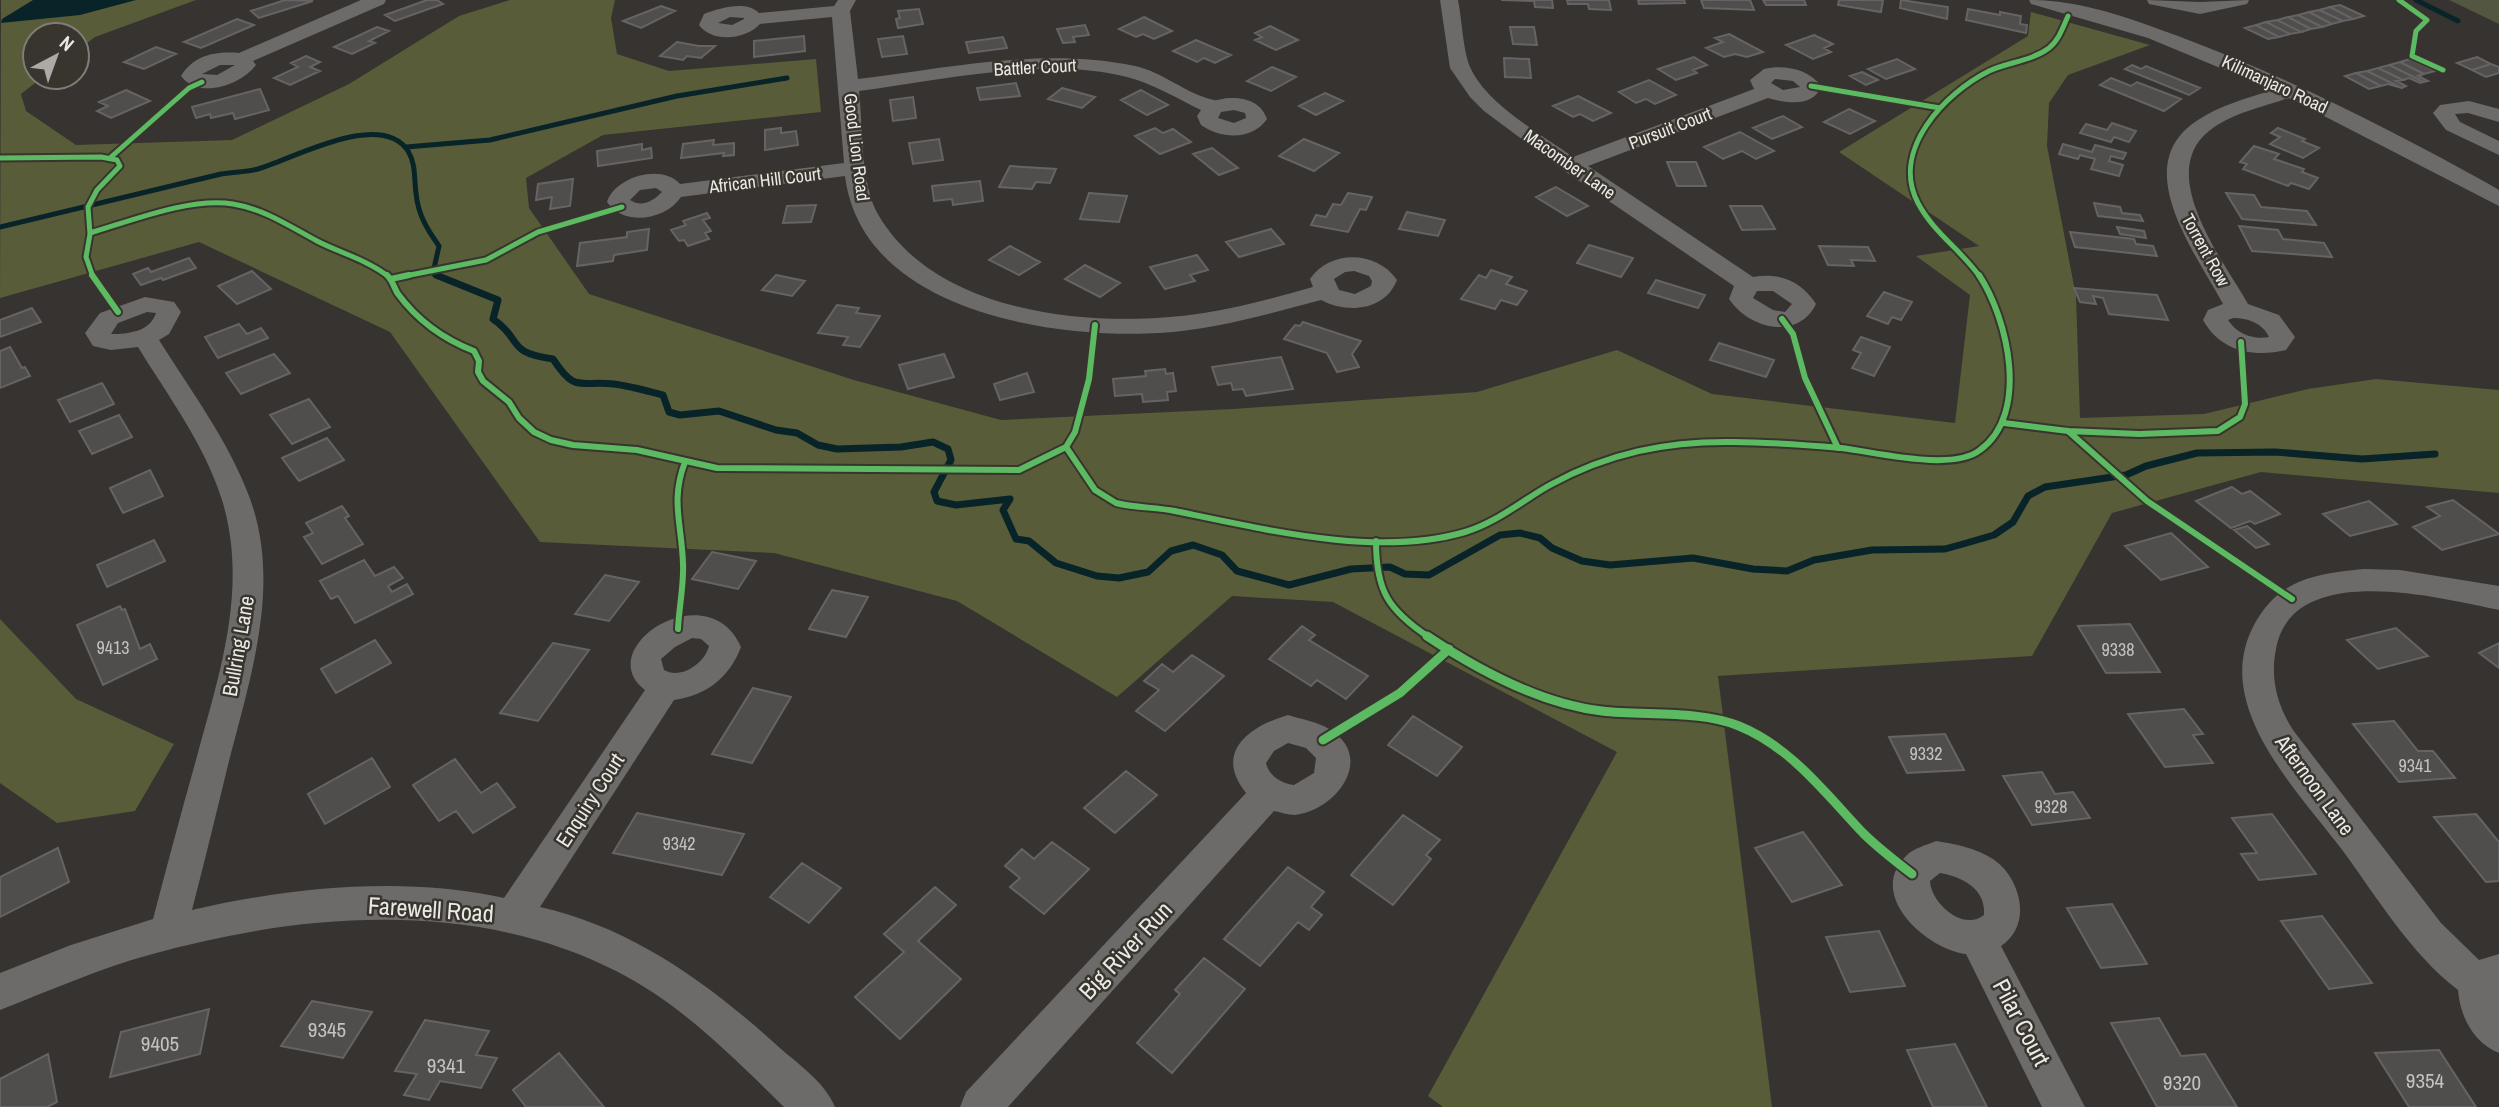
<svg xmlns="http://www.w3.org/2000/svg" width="2499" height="1107" font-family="'Archivo Narrow',sans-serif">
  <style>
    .green { fill: #535640 }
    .forest { fill: #595c38 }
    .water { fill: #082429 }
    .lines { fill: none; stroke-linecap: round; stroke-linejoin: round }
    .stream-far1 { stroke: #082429; stroke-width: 5 }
    .stream { stroke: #082429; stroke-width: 7 }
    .building { fill: #504e4d; stroke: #666364; stroke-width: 2 }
    .minor { fill: #6d6b69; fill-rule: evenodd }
    .cycleway-far2-casing { stroke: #38342e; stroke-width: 9 }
    .cycleway-far1-casing { stroke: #38342e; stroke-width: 10 }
    .cycleway-casing { stroke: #38342e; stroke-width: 13 }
    .cycleway-far2 { stroke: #5cba63; stroke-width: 5 }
    .cycleway-far1 { stroke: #5cba63; stroke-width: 6 }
    .cycleway { stroke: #5cba63; stroke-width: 9 }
    .labels { text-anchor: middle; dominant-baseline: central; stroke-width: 5; stroke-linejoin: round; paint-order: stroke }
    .far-street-label { font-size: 18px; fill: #ebe9e5; stroke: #38342e }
    .number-label { font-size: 18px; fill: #c4c2bf }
    .street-label { font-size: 21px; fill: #ebe9e5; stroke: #38342e }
    .near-number-label { font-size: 21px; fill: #c4c2bf }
    .near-street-label { font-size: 24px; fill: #ebe9e5; stroke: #38342e }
  </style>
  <rect width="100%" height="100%" fill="#363330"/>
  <!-- green -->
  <path class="green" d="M2449,0h50v24z"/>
  <!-- forest -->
  <path class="forest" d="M1,0h195l-101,37 -18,14v-16h-42v42h8l-22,17 5,17 50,34 156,-5 117,-56 110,-68 51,-16h105l-4,18 6,36 52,17 147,-12 5,53 -218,23 -77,43 3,30 60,86 265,86 147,40 232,-11 244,-17 140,-42 95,44 243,29 15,-128 -54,-39 63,-10 -140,-94 189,-116 3,-24 119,33 -82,30 -19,28 -2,43 29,150 4,122 124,-4 104,-25 68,-10 123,11v103l-238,-21 -149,41 -80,143 -314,20 54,431h-329l-15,-11 189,-344 -284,-150 -101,-6 -115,101 -160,-96 -183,-48 -234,-11 -150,-210 -191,-90 -199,56z
    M0,619l76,80 98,45 -39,67 -78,12 -57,-40z"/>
  <!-- water -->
  <path class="water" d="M33,0h103l-56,15 -79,8 1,-4z"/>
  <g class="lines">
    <!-- stream-far1 -->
    <path class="stream-far1" d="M2416,0l42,21
      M406,147l84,-7 187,-44 110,-18
      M0,227l221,-53c12,-2 25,-2 37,-5 35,-10 123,-60 150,-18 8,13 6,28 8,42 2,22 11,36 23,53l-6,27 6,4"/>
    <!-- stream -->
    <path class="stream" d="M436,275l62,25 -5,19c31,21 11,33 60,40 23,35 26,21 61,25 16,2 33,7 49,11l6,17 11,3 39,-4 57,19 21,3 21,12 19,4 64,-2 32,-5 15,7 3,11 -17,32 3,9 19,4 54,-6 -7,11 13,29 13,2 27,22 41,13 22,2 29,-6 23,-21 22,-6 29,10 15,16 52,14 62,-16 39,-2 15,7 24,1 71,-40 20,-2 20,5 12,10 30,13 28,4 83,-7 60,11 34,2 27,-11 58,-10 73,-1 18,-5 31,-9 19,-13 15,-26 17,-9 81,-12 20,-9 51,-13 78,-1 87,7 73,-5"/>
  </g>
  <!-- building -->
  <path class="building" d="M285,0l28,1 -54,17 -8,-7z
    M427,0h10l6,4 -48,17 -10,-6z
    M1552,0l1,8 -18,-1 -1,-6 -33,-1z
    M1567,0h42l2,10 -22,-1 -1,-5h-20z
    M1638,0h46l1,3 -46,1z
    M1701,0h49l4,10 -50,-2z
    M1763,0h41l2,5h-40z
    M1839,0h44l-2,12 -43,-7z
    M1901,0l47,7 -1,12 -47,-11z
    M2340,5l24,11 -11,3 -23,-12z
    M661,6l14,5 -34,17 -18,-7z
    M2330,7l23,12 -10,2 -24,-11z
    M919,9l4,15 -25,4 -2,-9 4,-1 -2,-7z
    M1968,9l32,6v-3l21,4 -1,8 7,1 -1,8 -60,-13z
    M2319,10l24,11 -11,3 -23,-12z
    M2309,12l23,12 -10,3 -24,-12z
    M2298,15l24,12 -11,2 -23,-12z
    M1144,17l28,14 -18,8 -11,-5 -7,3 -17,-8z
    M2288,17l23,12 -10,3 -24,-12z
    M237,19l17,6 -53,23 -17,-6z
    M2277,20l24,12 -11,2 -24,-12z
    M2266,22l24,12 -11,3 -23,-12z
    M1085,25l4,10 -16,2 2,5 -12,1 -6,-14z
    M2256,25l23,12 -11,2 -23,-11z
    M1270,26l28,14 -22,10 -21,-10 7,-3 -7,-4z
    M377,27l12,4 -20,10 6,2 -23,11 -18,-7z
    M1510,27h24l3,18 -24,-1z
    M1729,34l34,18 -16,5 -12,-3 -11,3 -18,-9 17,-6 -8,-4z
    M1814,35l19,9 -9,4 7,4 -18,7 -27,-14z
    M804,36l1,15 -51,6v-16z
    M903,36l4,18 -25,3 -4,-18z
    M1003,37l4,11 -38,5 -3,-11z
    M1196,40l35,15 -16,8 -11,-5 -7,4 -24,-11z
    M677,42l22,4h16l-14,12 -14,-2 -4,4 -23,-4z
    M156,47l20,7 -32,15 -20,-7z
    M306,56l14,6 -10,5 10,4 -30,14 -16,-7 24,-11 -7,-4z
    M1694,57l13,8 -14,5 4,3 -21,7 -18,-11z
    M2477,57l14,7 -19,6 -15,-7z
    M1504,58l25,1 2,19 -26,-1z
    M1897,59l18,10 -29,10 -18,-10z
    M2410,59l25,12 -11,3 -24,-12z
    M2400,62l24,12 -6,2 10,5 -4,1 -35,-17z
    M2491,64l8,3v6l-13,4 -14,-7z
    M2132,65l9,4 5,-3 54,22 -11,7 -64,-26z
    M2389,65l35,17 -4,1 -11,-5 -6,2 -25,-12z
    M1272,67l24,10 -25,14 -24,-10z
    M2378,68l25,12 -7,1 10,5 -4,2 -35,-17z
    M2367,71l35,17 -14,-4 -7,2 -25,-13z
    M1862,72l16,8 -12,5 -16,-9z
    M2356,73l25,13 -12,3 -24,-13z
    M2111,78l20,8 6,-4 44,17 -17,12 -64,-26z
    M1649,80l27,15 -21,9 -9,-5 -10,4 -17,-11z
    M1016,83l4,13 -40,4 -3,-12z
    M1062,88l33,9 -13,11 -34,-9z
    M260,89l9,21 -34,9 -2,-6 -22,5 -1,-4 -14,4 -4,-11z
    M126,90l24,11 -39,17 -14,-7 11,-5 -9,-4z
    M1141,90l27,15 -21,10 -26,-15z
    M1325,93l18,8 -27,14 -17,-9z
    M1578,96l33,17 -18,8 -13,-7 -7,3 -20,-11z
    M913,97l3,21 -23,3 -3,-21z
    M1849,109l26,12 -25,13 -26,-12z
    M1783,116l19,11 -30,12 -19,-11z
    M2112,123l24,8 -7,11 -15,-5 -3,5 -31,-9 6,-9 21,6z
    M781,128v5l15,-2 2,14 -33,5v-20z
    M1155,128l8,5 10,-4 18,13 -31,12 -25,-18z
    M2278,128l27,11 -3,2 17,7 -16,10 -33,-14 10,-7 -9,-4z
    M1740,132l34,19 -18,8 -14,-8 -19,8 -19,-12z
    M939,139l4,21 -30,4 -4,-21z
    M1304,139l35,14 -25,18 -35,-15z
    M714,140l-1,5 21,-2v12l-11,1 1,-3 -43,5 2,-14z
    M642,144v6l9,-2 1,10 -54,8 -1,-15z
    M2063,144l29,8 3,-7 31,8 -3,6 -12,-3 -2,5 14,4 -4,11 -28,-7 4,-10 -15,-4 -2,4 -19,-5z
    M2254,146l25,8 -5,5 30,10 -2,3 16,6 -9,11 -18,-6 -3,3 -45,-17 4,-5 -7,-2z
    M1212,148l26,20 -19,7 -26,-21z
    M1667,162h29l10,24h-29z
    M1010,166l46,3 -6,14 -14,-1 -4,7 -33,-2z
    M573,179l-3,27 -20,3 2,-12 -16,3 2,-16z
    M980,181l3,20 -30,4 -1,-6 -18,2 -2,-15z
    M1556,187l32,19 -21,10 -31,-19z
    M1089,193l38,3 -8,26 -39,-3z
    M1348,193l24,4 -6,13 -6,-1 -12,23 -37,-7 5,-10 10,2 7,-13 8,1z
    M2226,193l28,2 7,12 46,4 9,14 -74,-6z
    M2094,203l26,4 2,6 18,2 3,6 -45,-5z
    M816,205l-5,17 -28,1 4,-17z
    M1730,206h32l13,23 -33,1z
    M1407,212l38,8 -7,16 -39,-7z
    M707,213l3,5 -7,2 8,11 -6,2 4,6 -21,7 -4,-6 -5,1 -8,-11 15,-5 -3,-4z
    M2239,226l39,4 5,9 41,4 8,14 -80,-6z
    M2117,227l27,4 2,7 -26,-4z
    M649,229l-2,21 -33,5 -1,6 -36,5 3,-23 47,-6v-5z
    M1271,229l13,15 -45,13 -13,-15z
    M2070,232l64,7 2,5 17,2 4,10 -82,-9z
    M1589,245l44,13 -12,19 -44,-14z
    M1010,246l30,16 -21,13 -30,-15z
    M1819,246l49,1 7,14 -24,-1 3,6 -26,-1z
    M1197,255l11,15 -18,5 5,6 -30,8 -15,-22z
    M189,258l7,10 -33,12 -2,-2 -20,7 -8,-11 15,-6 3,4z
    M1085,265l35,18 -20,14 -35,-18z
    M1491,270l21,7 -6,7 21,7 -10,14 -16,-5 -6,9 -34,-10 18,-24 7,3z
    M252,271l19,18 -34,15 -19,-18z
    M776,275l29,6 -13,15 -30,-6z
    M1656,280l49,15 -7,13 -50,-15z
    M2074,288l83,7 11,25 -59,-6 -6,-16 -10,-2 3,8 -16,-2z
    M1884,292l28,10 -11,18 -9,-3 -4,7 -21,-8z
    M837,305l22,3 -3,5 24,3 -20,31 -17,-2 5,-8 -30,-4z
    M32,308l9,14 -41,15v-17z
    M1303,322l58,19 -9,13 7,13 -22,5 -10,-19 -43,-14 11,-14 5,1z
    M239,324l8,10 14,-6 7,10 -50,20 -13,-21z
    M1861,337l29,10 -16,29 -22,-8 9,-15 -8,-3z
    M1719,343l55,17 -8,17 -56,-17z
    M10,347l12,21 3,-1 5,9 -30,12v-37z
    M274,354l16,19 -49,21 -15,-21z
    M944,354l10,23 -46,12 -9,-24z
    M1281,357l12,32 -47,7 -3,-7 -10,1 -2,-7 -13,2 -6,-18z
    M1165,369l1,5 7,-1 3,18 -9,1 1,8 -25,2 -1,-8 -27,2 -2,-17 33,-3 -1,-5z
    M1027,373l7,19 -34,8 -6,-16z
    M102,383l12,21 -44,18 -12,-22z
    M309,399l21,28 -38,17 -22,-29z
    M119,415l13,22 -40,17 -13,-23z
    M327,438l17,22 -45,21 -17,-23z
    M150,470l13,26 -40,17 -13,-25z
    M2232,487l10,7 8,-3 30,23 -25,10 -5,-3 -19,7 -35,-27z
    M2453,500l46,34 -57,16 -29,-23 27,-11 -13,-9z
    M2369,501l28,23 -47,12 -27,-22z
    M342,506l7,10 -4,2 18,26 -41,20 -18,-27 9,-4 -7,-10z
    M2247,526l22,18 -13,4 -22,-18z
    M2171,533l37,34 -47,13 -36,-34z
    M154,540l11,21 -58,26 -10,-22z
    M712,552l44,9 -18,28 -46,-10z
    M364,560l11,16 19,-9 9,11 -15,8 4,6 15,-8 6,10 -58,29 -17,-27 -7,3 -11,-18z
    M605,575l34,7 -30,39 -34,-7z
    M832,590l36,7 -22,40 -37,-8z
    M120,606l2,4 3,-1 15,40 10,-5 7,15 -54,26 -26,-60z
    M2130,624l30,48 -54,1 -28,-47z
    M1302,626l13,9 -6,5 59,36 -22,23 -29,-19 -6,6 -42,-27z
    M2396,628l32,28 -50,13 -31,-29z
    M375,640l16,23 -55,30 -15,-24z
    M553,643l36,7 -51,71 -38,-8z
    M2499,643v25l-20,-15z
    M1192,655l32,21 -59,55 -29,-20 23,-21 -15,-9 18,-17 11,8z
    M753,688l38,9 -39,66 -40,-9z
    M2184,709l19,25 -10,1 20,28 -48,4 -37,-53z
    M1413,716l49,31 -25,29 -49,-31z
    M2394,721l24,30h15l22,27 -56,4 -46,-58z
    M1945,734l19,36 -57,3 -18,-36z
    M372,758l18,29 -65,37 -17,-30z
    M455,759l26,34 16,-10 18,24 -42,26 -17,-22 -17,10 -26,-36z
    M1126,771l31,24 -42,38 -31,-25z
    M2042,772l13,22 18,-2 17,26 -58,7 -29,-49z
    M637,813l107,21 -22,41 -109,-22z
    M2272,814l44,60 -57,6 -18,-26 16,-1 -25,-35z
    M2476,814l23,28v39l-13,1 -52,-65z
    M1403,815l37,25 -14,15 5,4 -38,46 -42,-30z
    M1803,832l39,53 -50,17 -37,-54z
    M1052,842l37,27 -45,45 -34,-27 10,-9 -15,-12 17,-17 12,10z
    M58,848l11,34 -69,35v-40z
    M802,863l39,25 -32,35 -39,-26z
    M1288,867l36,25 -13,15 11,8 -13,15 -11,-8 -38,44 -36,-27z
    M935,887l21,18 -38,36 43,38 -61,60 -45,-42 49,-45 -20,-18z
    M2112,904l35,60 -46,4 -34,-60z
    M2322,916l50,67 -43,6 -48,-68z
    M1879,931l26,55 -55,6 -24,-55z
    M1204,958l41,31 -73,84 -35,-30 43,-49 -5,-4z
    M312,1001l60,11 -29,46 -62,-12z
    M209,1009l-9,45 -90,23 11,-45z
    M2159,1018l22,38 24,-2 32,53h-80l-46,-84z
    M425,1020l64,11 -13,24 21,3 -16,30 -41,-7 -11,19 -25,-5 13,-21 -22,-3z
    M1955,1044l32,63h-54l-26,-57z
    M2439,1050l37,57h-67l-34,-54z
    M559,1053l45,54h-78l-13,-17z
    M48,1054l9,48 -10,5h-47v-28z"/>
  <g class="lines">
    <!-- minor -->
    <path class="minor" d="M361,0h25l-2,4 -131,57 3,4c-15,20 -57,35 -75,11 13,-21 34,-25 58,-23zM220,65h15l-18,10 -15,-1z
      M838,0h18l-6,11 8,68c92,-11 185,-32 277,-13 28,6 51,28 79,34 4,1 10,-2 15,-2 17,-1 33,5 38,21 -15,22 -46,20 -66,6l-4,-9 4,-6c-23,-11 -49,-27 -74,-33 -81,-21 -185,3 -268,14 4,36 1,94 20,125 60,101 221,113 325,97 37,-6 73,-16 109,-26l-3,-8c21,-30 67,-28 87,1 -12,31 -50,34 -76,20 -53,14 -107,30 -162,33 -108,6 -297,-22 -314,-157l-164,21c-15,23 -57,30 -74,5 8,-25 54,-39 73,-18l164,-21 -12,-146 -72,7c-15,16 -48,19 -61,1l5,-11c16,-6 42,-14 55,-1l75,-7zM730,17l14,1v1l-12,6 -14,-2zM1234,110l11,3 1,5 -12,5 -16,-5 3,-6zM656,188l6,4c-9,9 -20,16 -32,8l10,-10zM1354,271l15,5 3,5 -1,5 -16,8 -16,-4 -5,-11 11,-7z
      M1440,0h18c4,19 5,53 13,69 17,36 70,65 102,88l181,-68 -4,-9 14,-11c20,-5 45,0 57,17 -7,22 -36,17 -53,12l-180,68 165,111c27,-5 49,5 63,27 -18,37 -67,25 -87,-5l5,-13 -171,-116 -79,-59 -14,-14 -20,-29zM1775,79l18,2 7,6 -17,3 -12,-7zM1757,291h16l19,13 -7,8 -12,-2 -20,-12z
      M2029,0c52,0 100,18 149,36 107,40 210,92 309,147l12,7v16l-210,-108c-26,9 -57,15 -80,33 -54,43 15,130 39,173l31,11 16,22 -9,13c-33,8 -66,1 -83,-30l5,-10 15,-6c-27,-51 -96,-139 -25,-184 23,-15 49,-22 75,-30l-125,-52 -117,-34zM2233,318c14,0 30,5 36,19 -16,3 -32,-3 -41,-17z
      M2147,0l53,2 49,-2 -2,4 -47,10 -51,-10z
      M2469,101l30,8v13l-31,-9 -13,1 5,8 39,19v14l-53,-25 -13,-17 7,-8z
      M145,297l29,5 7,10 -12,22 -10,6c32,51 69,100 90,156 33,87 2,179 -20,265 -12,49 -24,99 -37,149 100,-23 211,-34 312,-12l141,-208c-55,-42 63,-118 96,-43 -12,31 -34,48 -67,53l-134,207c94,21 172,79 241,142 20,17 44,34 54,58h-51c-51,-50 -104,-104 -168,-136 -143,-73 -318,-58 -467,-16 -51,14 -100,36 -149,55v-37l71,-28 82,-26c14,-53 28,-106 43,-159 23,-85 53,-172 26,-260 -17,-55 -54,-104 -84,-153l-27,3 -18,-4 -8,-13 15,-20zM147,312l9,1c-6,19 -28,21 -45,21l7,-11zM692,638l9,1 8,7c-4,17 -28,34 -45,24l-3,-11 14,-12z
      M2364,569l36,1 99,16v24c-59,-12 -207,-51 -223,39 -6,29 1,56 17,81l148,193 38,37 20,-6v99c-25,-10 -39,-36 -41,-63 -47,-36 -80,-91 -115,-139 -45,-60 -131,-144 -90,-224 25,-48 61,-53 111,-58z
      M1288,715c13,4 30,7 41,14 47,28 8,81 -34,86 -7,0 -15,-3 -21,-4l-266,296h-48l6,-15 280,-299c-33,-41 4,-67 42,-78zM1288,743l18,5 10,10 -2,15 -20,12c-13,-2 -25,-9 -28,-22l8,-12z
      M1936,841c19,3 40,7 57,18 28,19 40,66 8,87l84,161h-43l-76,-153c-40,-5 -101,-60 -59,-99 7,-7 20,-10 29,-14zM1940,873c23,4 46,16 44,42 -21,17 -53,-12 -54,-34z"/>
    <!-- cycleway-far2 casing -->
    <g class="cycleway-far2-casing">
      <path id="cycleway-far2" d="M2399,0l28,20 -11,11 -4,25 31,14
        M1811,86l129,22
        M111,157l78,-69 13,-6
        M0,158l101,-1 16,3 3,6 -23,24 -9,17 2,27 -4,23 7,20
        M90,233c41,-12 100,-36 143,-29 31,5 56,22 84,37 23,12 51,19 72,36
        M400,277l86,-17 52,-28 84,-25
        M1980,277c-18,-26 -47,-45 -62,-74 -28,-53 27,-110 71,-132 19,-9 43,-10 60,-23 10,-8 14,-21 19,-32"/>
    </g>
    <!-- cycleway-far1 casing -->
    <g class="cycleway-far1-casing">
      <path id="cycleway-far1" d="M92,275l26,37
        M387,275c6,6 7,13 11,19 20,27 45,45 76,57l5,10 -1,11 5,9 26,21 10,16 15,14 17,8 22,5 64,5 80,18 302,2 47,-23 9,-15 14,-53 6,-54
        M391,279l18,-4
        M1782,319l11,15 12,44 33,70
        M2004,423l64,8 71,3 79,-3 22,-14 5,-13 -4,-62
        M2068,431l79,70 145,98
        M1066,447l29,43 21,13c19,5 39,4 59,8 88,18 202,47 290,21 31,-9 58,-32 85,-47 58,-32 117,-44 183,-43 36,0 72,3 108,6 35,4 111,24 139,2 50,-36 28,-131 -1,-175
        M1376,541c0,50 12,69 54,97
        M678,629c1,-22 6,-44 5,-65 -1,-40 -13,-63 2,-102"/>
    </g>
    <!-- cycleway casing -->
    <g class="cycleway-casing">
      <path id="cycleway" d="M1427,636c51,34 113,68 175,75 42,5 98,-1 137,15 52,21 87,68 124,107 15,15 32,28 49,41
        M1323,740l77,-47 49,-44"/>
    </g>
    <!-- cycleway-far2 -->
    <use href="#cycleway-far2" class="cycleway-far2"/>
    <!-- cycleway-far1 -->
    <use href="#cycleway-far1" class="cycleway-far1"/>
    <!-- cycleway -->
    <use href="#cycleway" class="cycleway"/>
  </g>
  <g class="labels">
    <!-- far-street labels -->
    <g class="far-street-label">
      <text transform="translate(1035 67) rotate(-3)">Battler Court</text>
      <text transform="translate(2275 84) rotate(25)">Kilimanjaro Road</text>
      <text transform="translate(1670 128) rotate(-21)">Pursuit Court</text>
      <text transform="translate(857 147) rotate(83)">Good Lion Road</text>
      <text transform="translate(1570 164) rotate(35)">Macomber Lane</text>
      <text transform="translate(765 180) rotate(-7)">African Hill Court</text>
      <text transform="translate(2206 250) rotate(61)">Torrent Row</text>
    </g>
    <!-- number labels -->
    <g class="number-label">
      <text x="113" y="647">9413</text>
      <text x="2118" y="649">9338</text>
      <text x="1926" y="753">9332</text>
      <text x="2415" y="765">9341</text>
      <text x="2051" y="806">9328</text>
      <text x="679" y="843">9342</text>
    </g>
    <!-- street labels -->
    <g class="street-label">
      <text transform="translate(238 646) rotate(-80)">Bullring Lane</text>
      <text transform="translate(2315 785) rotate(54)">Afternoon Lane</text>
      <text transform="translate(590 800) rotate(-57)">Enquiry Court</text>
    </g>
    <!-- near-number labels -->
    <g class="near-number-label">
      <text x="327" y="1029">9345</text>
      <text x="160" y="1043">9405</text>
      <text x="446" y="1065">9341</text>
      <text x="2425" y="1080">9354</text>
      <text x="2182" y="1082">9320</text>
    </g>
    <!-- near-street labels -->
    <g class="near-street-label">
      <text transform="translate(431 909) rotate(4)">Farewell Road</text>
      <text transform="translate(1125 950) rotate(-47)">Big River Run</text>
      <text transform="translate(2022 1022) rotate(62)">Pilar Court</text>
    </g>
  </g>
  <!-- north arrow -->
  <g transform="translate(56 56) rotate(41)"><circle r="33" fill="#38342e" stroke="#807c77" stroke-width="2"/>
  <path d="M0-5L12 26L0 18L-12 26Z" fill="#aca9a6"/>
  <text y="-10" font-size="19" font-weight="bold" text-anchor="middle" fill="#ebe9e5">N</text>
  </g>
</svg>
